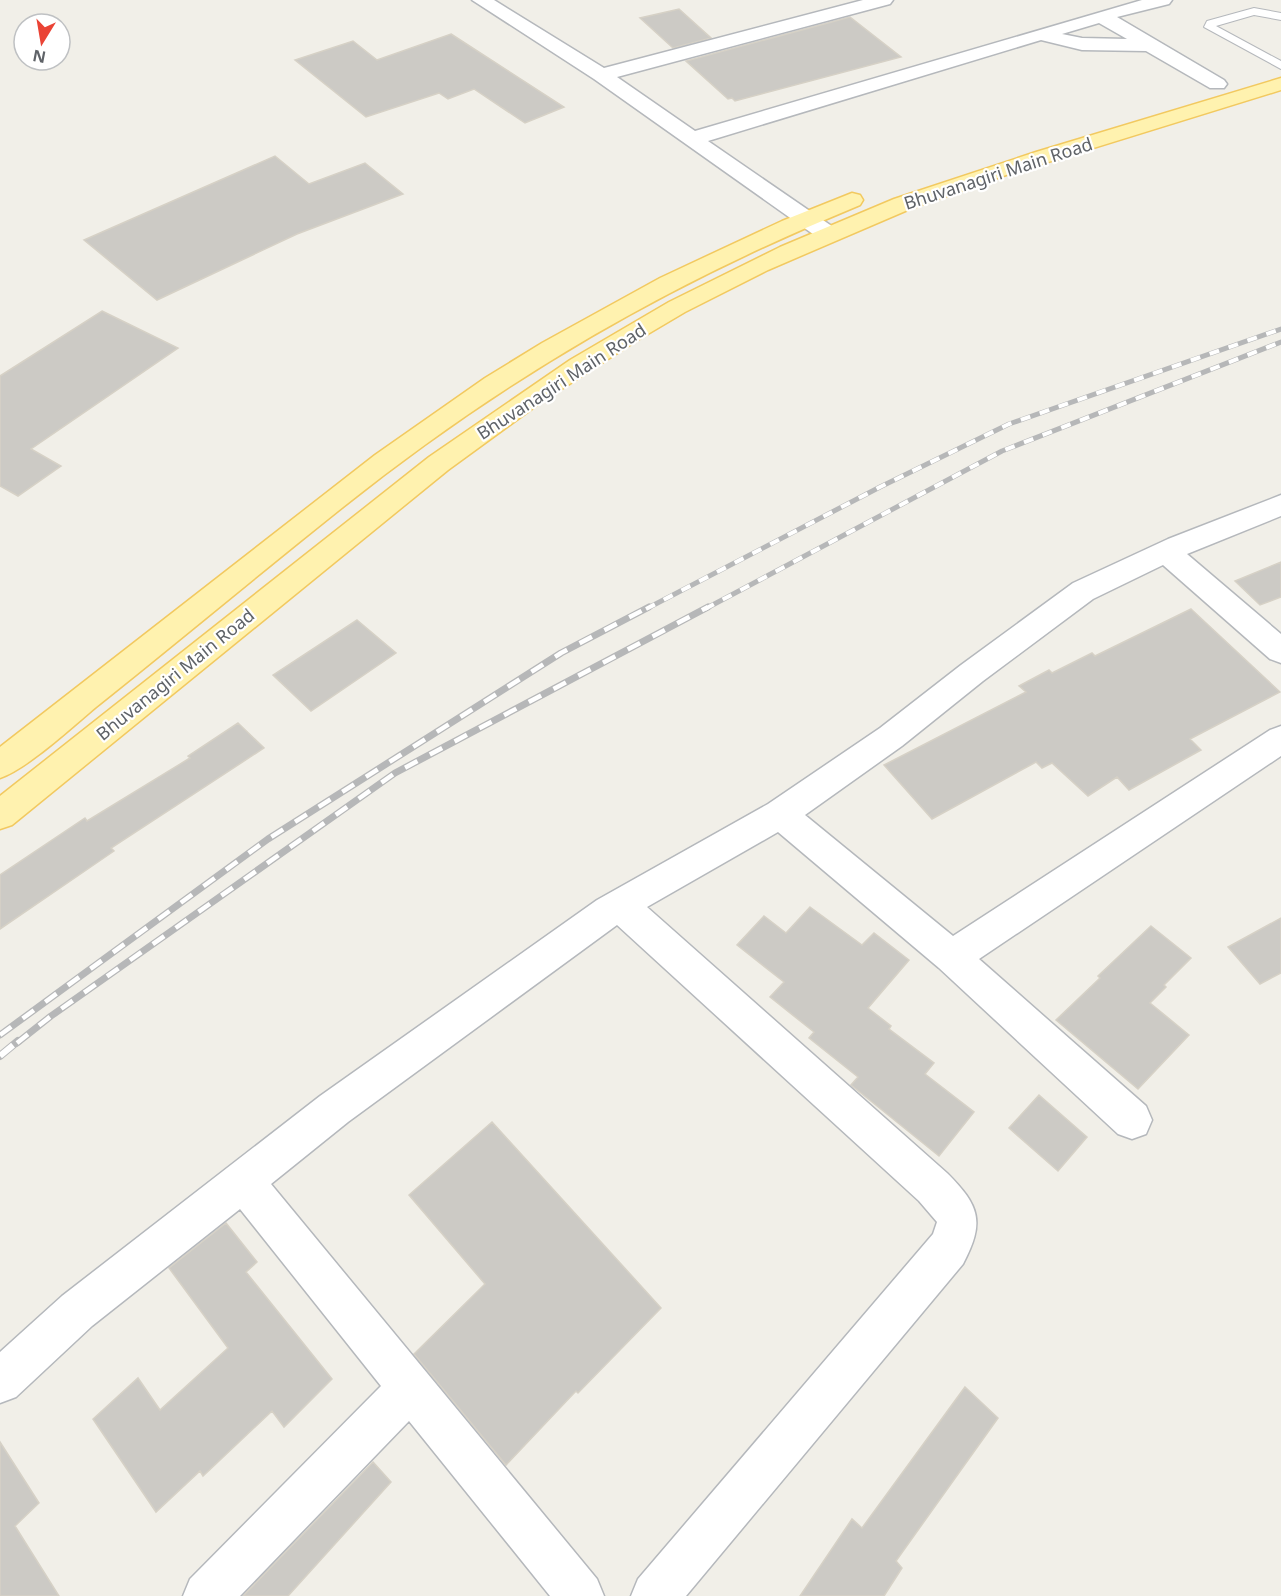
<svg xmlns="http://www.w3.org/2000/svg" width="1281" height="1596" font-family="'Noto Sans',sans-serif">
  <style>
    .building { fill: #cccac5; stroke: #d6d1c6; stroke-width: 1.5 }
    .lines { fill: none; stroke-linecap: round; stroke-linejoin: round }
    .lane-casing { stroke: #b5b8bc; stroke-width: 2 }
    .street-casing { stroke: #b5b8bc; stroke-width: 3 }
    .primary-casing { stroke: #f2c960; stroke-width: 3 }
    .lane { fill: #fff; fill-rule: evenodd }
    .street { fill: #fff; fill-rule: evenodd }
    .primary { fill: #fff2af; fill-rule: evenodd }
    .rail-far2-casing { stroke: #b6b7b8; stroke-width: 5 }
    .rail-far1-casing { stroke: #b6b7b8; stroke-width: 7 }
    .rail-casing { stroke: #b6b7b8; stroke-width: 8 }
    .rail-far2 { stroke: #fff; stroke-width: 4; stroke-dasharray: 10; stroke-linecap: butt }
    .rail-far1 { stroke: #fff; stroke-width: 4.5; stroke-dasharray: 14; stroke-linecap: butt }
    .rail { stroke: #fff; stroke-width: 6; stroke-dasharray: 17; stroke-linecap: butt }
    .labels { text-anchor: middle; dominant-baseline: central; stroke-width: 4.5; stroke-linejoin: round; paint-order: stroke }
    .far-street-label { font-size: 18px; fill: #5f6368; stroke: #fff }
  </style>
  <rect width="100%" height="100%" fill="#f1efe8"/>
  <!-- building -->
  <path class="building" d="M679,9l32,29 -38,10 -33,-30z
    M850,17l51,40 -166,44 -3,-3 -4,1 -42,-38z
    M451,34l113,73 -39,16 -51,-34 -26,10 -9,-6 -73,24 -71,-57 58,-19 24,19z
    M275,156l34,28 56,-21 38,31 -106,40 -140,66 -73,-60z
    M102,311l76,37 -147,101 30,17 -43,30 -18,-10v-110z
    M1281,562v35l-21,8 -25,-24z
    M1191,609l89,83 -90,47 11,11 -72,40 -12,-13 -29,19 -36,-33 -10,5 -6,-6 -104,57 -48,-54 142,-73 -7,-6 30,-16 3,3 40,-20 3,3z
    M357,620l39,33 -85,58 -38,-36z
    M238,723l26,25 -153,100 3,3 -114,78v-54l85,-57 2,3 103,-63 -2,-2z
    M810,907l52,38 12,-12 35,27 -41,48 23,18 -2,3 45,34 -9,11 49,38 -35,44 -88,-71 7,-8 -49,-39 5,-6 -44,-35 14,-15 -47,-37 27,-29 22,17z
    M1281,918v55l-21,11 -32,-37z
    M1151,926l40,32 -27,27 2,2 -16,16 39,32 -51,54 -82,-69 44,-42 -2,-2z
    M1039,1095l48,42 -29,34 -49,-43z
    M492,1122l169,186 -83,85 -2,-2 -70,74 -92,-111 71,-70 -76,-89z
    M226,1223l31,39 -11,10 86,107 -48,48 -12,-16 -69,65 -3,-5 -44,41 -63,-93 45,-41 22,32 68,-62 -59,-80z
    M965,1387l33,31 -102,143 6,7 -18,28h-84l52,-77 10,9z
    M0,1442l39,61 -24,23 44,70h-59z
    M373,1462l18,20 -103,114h-45z"/>
  <g class="lines">
    <!-- lane casing -->
    <g class="lane-casing">
      <path id="lane" d="M1254,8l27,5v7l-27,-5 -38,11 65,35v8l-77,-42 3,-6z"/>
    </g>
    <!-- street casing -->
    <g class="street-casing">
      <path id="street" d="M472,0h22l110,68 259,-68h30l-3,4 -273,73 78,54 447,-131h30l-3,4 -52,13 107,63 3,4 -3,4h-14l-64,-37 -64,-1 -41,-10 -333,101 128,88 3,5 -3,5 -8,2 -8,-2 -226,-160zM1099,23l28,16 -45,-1 -20,-4z
        M1281,495v21l-94,38 94,80v29l-11,-4 -107,-94 -70,34 -110,82 -81,65 -97,69 148,121 317,-206 11,-4v30l-302,203 167,147 6,14 -6,14 -14,5 -14,-5 -179,-166 -161,-136 -131,75 300,266c33,33 38,49 16,91l-277,332h-55l7,-17 295,-345 4,-12 -18,-21 -302,-276 -269,197 -77,62 326,395 7,17h-54l-141,-175 -169,175h-57l7,-17 191,-193 -141,-177 -148,117 -76,71 -16,6v-51l62,-56 258,-200 277,-196 171,-96 112,-76 81,-63 112,-82 95,-44z"/>
    </g>
    <!-- primary casing -->
    <g class="primary-casing">
      <path id="primary" d="M1281,78v12l-278,86 -93,33 -142,61 -83,42 -49,29 -96,62 -92,67 -436,355 -12,4v-33l429,-339 141,-97 99,-58 111,-55 114,-48 142,-47z
        M852,193l8,2 3,5 -3,5c-192,79 -354,172 -517,302 -83,66 -164,134 -247,200 -24,20 -69,62 -96,71v-31l375,-292 110,-77 57,-35 118,-65 122,-57z"/>
    </g>
    <!-- lane -->
    <use href="#lane" class="lane"/>
    <!-- street -->
    <use href="#street" class="street"/>
    <!-- primary -->
    <use href="#primary" class="primary"/>
    <!-- rail-far2 casing -->
    <g class="rail-far2-casing">
      <path id="rail-far2" d="M646,609l234,-122 129,-63 272,-95
        M705,609l297,-158 279,-109"/>
    </g>
    <!-- rail-far1 casing -->
    <g class="rail-far1-casing">
      <path id="rail-far1" d="M0,1035l268,-196 293,-186 88,-46
        M17,1043l34,-27 344,-243 313,-166"/>
    </g>
    <!-- rail casing -->
    <g class="rail-casing">
      <path id="rail" d="M0,1056l18,-15"/>
    </g>
    <!-- rail-far2 -->
    <use href="#rail-far2" class="rail-far2"/>
    <!-- rail-far1 -->
    <use href="#rail-far1" class="rail-far1"/>
    <!-- rail -->
    <use href="#rail" class="rail"/>
  </g>
  <g class="labels">
    <!-- far-street labels -->
    <g class="far-street-label">
      <text transform="translate(998 173) rotate(-18)">Bhuvanagiri Main Road</text>
      <text transform="translate(561 381) rotate(-33)">Bhuvanagiri Main Road</text>
      <text transform="translate(175 674) rotate(-39)">Bhuvanagiri Main Road</text>
    </g>
  </g>
  <!-- north arrow -->
  <g transform="translate(42 42) rotate(191)"><circle r="28" fill="#ffffff" stroke="#bfc1c3" stroke-width="1.5"/>
  <path d="M0-4.5L10 22L0 15L-10 22Z" fill="#ea4335"/>
  <text y="-9" font-size="16" font-weight="bold" text-anchor="middle" fill="#5f6368">N</text>
  </g>
</svg>
